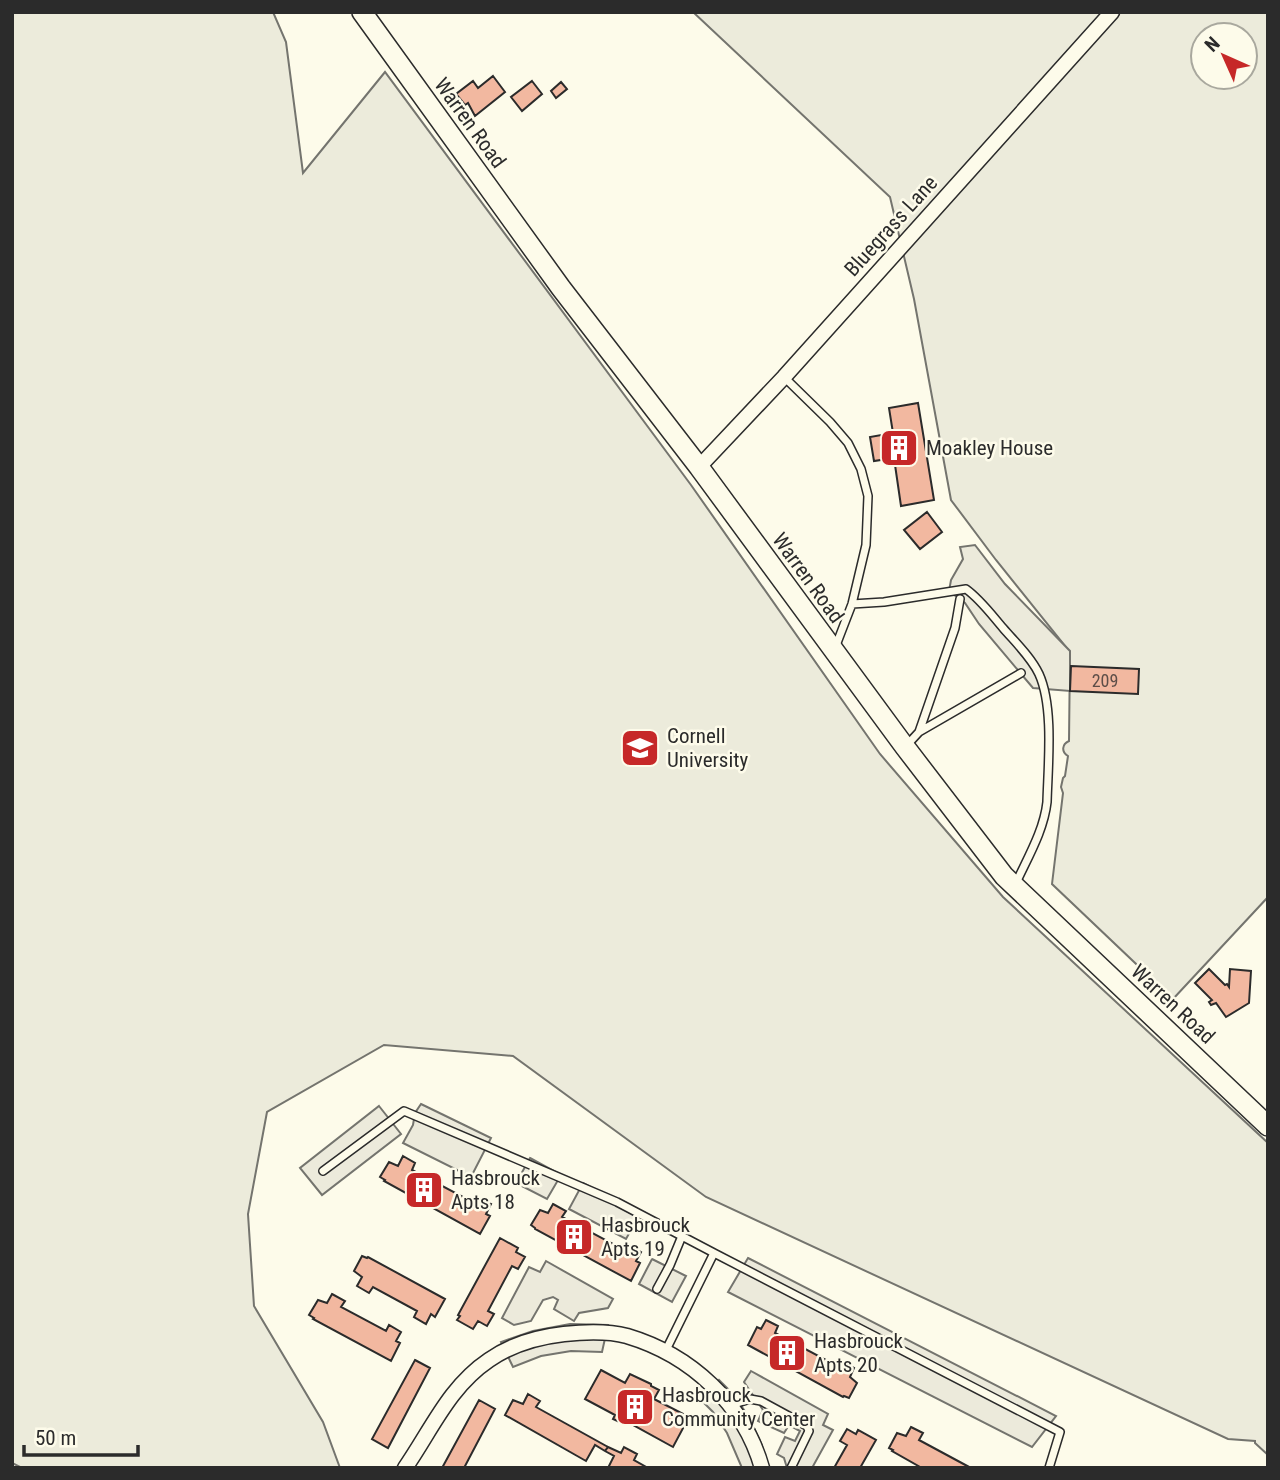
<svg xmlns="http://www.w3.org/2000/svg" width="1280" height="1480" font-family="'Roboto Condensed',sans-serif">
  <style>
    .green { fill: #ecebdb; stroke: #74746e; stroke-width: 2; fill-rule: evenodd }
    .parking { fill: #eceadb; stroke: #74746e; stroke-width: 2 }
    .building { fill: #f2b8a0; stroke: #2b2b2b; stroke-width: 2 }
    .lines { fill: none; stroke-linecap: round; stroke-linejoin: round }
    .lane-casing { stroke: #2b2b2b; stroke-width: 10 }
    .street-casing { stroke: #2b2b2b; stroke-width: 17 }
    .secondary-casing { stroke: #2b2b2b; stroke-width: 22 }
    .lane { stroke: #fdfbea; stroke-width: 7 }
    .street { stroke: #fdfbea; stroke-width: 14 }
    .secondary { stroke: #fdfbea; stroke-width: 19 }
    .labels { text-anchor: middle; dominant-baseline: central; stroke-width: 5; stroke-linejoin: round; paint-order: stroke }
    .number-label { font-size: 18px; fill: #5d4e48 }
    .street-label { font-size: 21px; fill: #2b2b2b; stroke: #fdfbea }
    .poi-label { font-size: 21px; fill: #2b2b2b; stroke: #fdfbea; text-anchor: start }
  </style>
  <rect width="100%" height="100%" fill="#fdfbea"/>
  <!-- green -->
  <path class="green" d="M12,12h261l13,30 17,131 82,-101 306,413 189,269 123,143 265,246v312l-13,-12v-2l-27,-2 -522,-242 -193,-141 -129,-11 -117,67 -19,102 6,92 69,116 17,46h-318l-10,-5z
    M693,12h575v885l-95,102 -121,-115 11,-91 -2,-6 2,-9 2,-2 3,-20c-7,-4 -6,-12 1,-15l1,-89 -74,-92 -45,-60 -37,-201 -24,-102zM1203,35h42v42h-42z"/>
  <!-- parking -->
  <path class="parking" d="M975,545l30,39 65,67v40l-37,-3 -54,-64 -14,-21 -16,-12 2,-11 12,-21 -3,-12z
    M421,1104l70,34 -20,39 -68,-34 10,-18 2,-12z
    M379,1106l22,28 -79,61 -22,-27z
    M530,1158l31,17 -14,24 -31,-16z
    M583,1183l57,31 -14,25 -57,-30z
    M748,1258l308,158 -24,31 -304,-155z
    M652,1259l34,17 -14,26 -33,-18z
    M546,1261l67,38 -5,9 -29,5 -5,8 -20,-12 4,-9 -5,-3 -10,3 -12,21 -17,4 -12,-7 27,-51 11,5z
    M570,1324l38,1 -6,27 -31,-1 -30,5 -28,11 -12,-25 32,-11z
    M751,1371l77,43 -5,11 10,5 -21,38h-25l-3,-10 -7,-4 8,-17 10,4 5,-10 -11,-6 -5,8 -26,-12 5,-11 -19,-28z
    M719,1380l13,13 17,24 12,26 8,25h-27l-15,-35 -14,-21 -13,-13z"/>
  <!-- building -->
  <path class="building" d="M493,76l12,16 -30,24 -7,-13 -3,2 -9,-11 17,-13 5,7z
    M532,81l10,13 -20,17 -11,-14z
    M561,82l6,7 -11,9 -5,-7z
    M918,403l16,97 -33,6 -7,-48 -20,3 -4,-24 23,-4 -4,-25z
    M927,512l15,20 -22,17 -16,-19z
    M1071,666l68,3 -1,25 -68,-3z
    M1209,969l16,16 2,-1 2,3 1,-18 21,2 -2,32 -23,14 -10,-14 -5,2 -2,-3 3,-2 -17,-17z
    M403,1156l12,7 -3,7 64,34 3,-6 12,6 -5,10 4,2 -10,18 -96,-53 1,-1 -5,-3 9,-15 9,4z
    M553,1204l13,7 -4,6 64,34 3,-6 12,7 -5,9 4,2 -9,18 -96,-52v-1l-4,-3 9,-15 8,3z
    M500,1238l18,10 -2,4 9,5 -7,12 -6,-3 -24,45 6,3 -7,12 -9,-5 -5,8 -16,-9 3,-4 -2,-1z
    M362,1256l5,2 1,-1 77,42 -10,18 -4,-3 -5,10 -12,-7 3,-6 -44,-24 -4,6 -12,-7 5,-9 -8,-6z
    M332,1294l13,7 -4,6 45,24 3,-6 12,7 -5,9 4,2 -9,18 -78,-42 1,-1 -5,-3 9,-15 9,3z
    M766,1320l12,6 -3,7 64,34 3,-6 12,7 -4,9 7,6 -8,15 -5,-2 -1,1 -95,-52 9,-18 4,2z
    M415,1360l15,8 -42,80 -16,-9z
    M601,1370l24,13 5,-9 21,10v2l8,4 -5,9 35,18 -16,30 -47,-26 -2,3 -11,-5 2,-4 -30,-16z
    M528,1394l12,7 -4,6 72,40 -3,4 -10,-6 -9,16 -81,-46 8,-15 10,4z
    M479,1400l16,9 -31,59h-22z
    M911,1427l12,6 -4,7 52,28h-49l-30,-17 1,-1 -4,-2 8,-15 9,3z
    M847,1429l9,5 2,-4 18,10 -16,28h-26l13,-23 -7,-4z
    M608,1447l13,6 3,-6 13,7 -3,6 14,8h-40l6,-12 -9,-5z"/>
  <g class="lines">
    <!-- lane casing -->
    <g class="lane-casing">
      <path id="lane" d="M784,377l46,45 18,21 13,26 7,27 -2,49 -14,59 -17,44
        M852,604l32,-2 82,-13c14,10 25,25 37,39 12,14 28,29 36,46 15,33 9,91 8,128 -3,28 -19,55 -31,81
        M919,732l102,-59
        M907,745l12,-13 36,-104 5,-29
        M323,1171l81,-60 213,91 97,51
        M657,1289l13,-24 12,-29
        M665,1352l49,-99 346,179 -11,36
        M731,1405l19,-6 11,2 46,25 2,5 -18,37"/>
    </g>
    <!-- street casing -->
    <g class="street-casing">
      <path id="street" d="M699,467l85,-90 328,-365
        M405,1468c27,-39 44,-81 84,-108 23,-16 48,-23 75,-26 19,-2 44,-3 63,2 64,19 117,68 135,132"/>
    </g>
    <!-- secondary casing -->
    <g class="secondary-casing">
      <path id="secondary" d="M362,12l199,276 138,179 206,280 99,129 264,250"/>
    </g>
    <!-- lane -->
    <use href="#lane" class="lane"/>
    <!-- street -->
    <use href="#street" class="street"/>
    <!-- secondary -->
    <use href="#secondary" class="secondary"/>
  </g>
  <!-- icons -->
  <defs>
    <g id="building-square" transform="scale(2.0125)"><rect x="-9" y="-9" width="18" height="18" rx="4" fill="#c62828" stroke="#fdfbea"/><path d="M-4-6H4V6H1V3H-1V6H-4ZM-2.5-4.3h1.7v1.8h-1.7ZM.8-4.3h1.7v1.8H.8ZM-2.5-1h1.7V.8h-1.7ZM.8-1h1.7V.8H.8Z" fill="#fff"/></g>
    <g id="university-square" transform="scale(2.0125)"><rect x="-9" y="-9" width="18" height="18" rx="4" fill="#c62828" stroke="#fdfbea"/><path d="M0-5L7-2L0 1L-7-2ZM-4 1L0 2.5L4 1V4Q0 6-4 4Z" fill="#fff"/></g>
  </defs>
  <g fill-rule="evenodd">
    <use href="#building-square" x="899" y="448"/>
    <use href="#university-square" x="640" y="748"/>
    <use href="#building-square" x="424" y="1190"/>
    <use href="#building-square" x="574" y="1237"/>
    <use href="#building-square" x="787" y="1353"/>
    <use href="#building-square" x="635" y="1407"/>
  </g>
  <g class="labels">
    <!-- number labels -->
    <g class="number-label">
      <text x="1105" y="680">209</text>
    </g>
    <!-- street labels -->
    <g class="street-label">
      <text transform="translate(470 123) rotate(54)">Warren Road</text>
      <text transform="translate(891 226) rotate(-48)">Bluegrass Lane</text>
      <text transform="translate(808 578) rotate(54)">Warren Road</text>
      <text transform="translate(1173 1004) rotate(43)">Warren Road</text>
    </g>
    <!-- poi labels -->
    <g class="poi-label">
      <text x="926" y="448">Moakley House</text>
      <text x="667" y="736">Cornell<tspan x="667" dy="24">University</tspan></text>
      <text x="451" y="1178">Hasbrouck<tspan x="451" dy="24">Apts 18</tspan></text>
      <text x="601" y="1225">Hasbrouck<tspan x="601" dy="24">Apts 19</tspan></text>
      <text x="814" y="1341">Hasbrouck<tspan x="814" dy="24">Apts 20</tspan></text>
      <text x="662" y="1395">Hasbrouck<tspan x="662" dy="24">Community Center</tspan></text>
    </g>
  </g>
  <!-- border -->
  <rect width="1280" height="1480" fill="none" stroke="#2b2b2b" stroke-width="28"/>
  <!-- north arrow -->
  <g transform="translate(1224 56) rotate(315)"><circle r="33" fill="#fdfbea" stroke="#a9a89e" stroke-width="2"/>
  <path d="M0-5L12 26L0 18L-12 26Z" fill="#c62828"/>
  <text y="-10" font-size="19" font-weight="bold" text-anchor="middle" fill="#2b2b2b">N</text>
  </g>
  <!-- scale -->
  <path d="M24 1445v10h114v-10" fill="none" stroke="#2b2b2b" stroke-width="3.5"/>
  <text x="35" y="1445" font-size="21" fill="#2b2b2b" stroke="#fdfbea" stroke-width="5" paint-order="stroke">50 m</text>
</svg>
